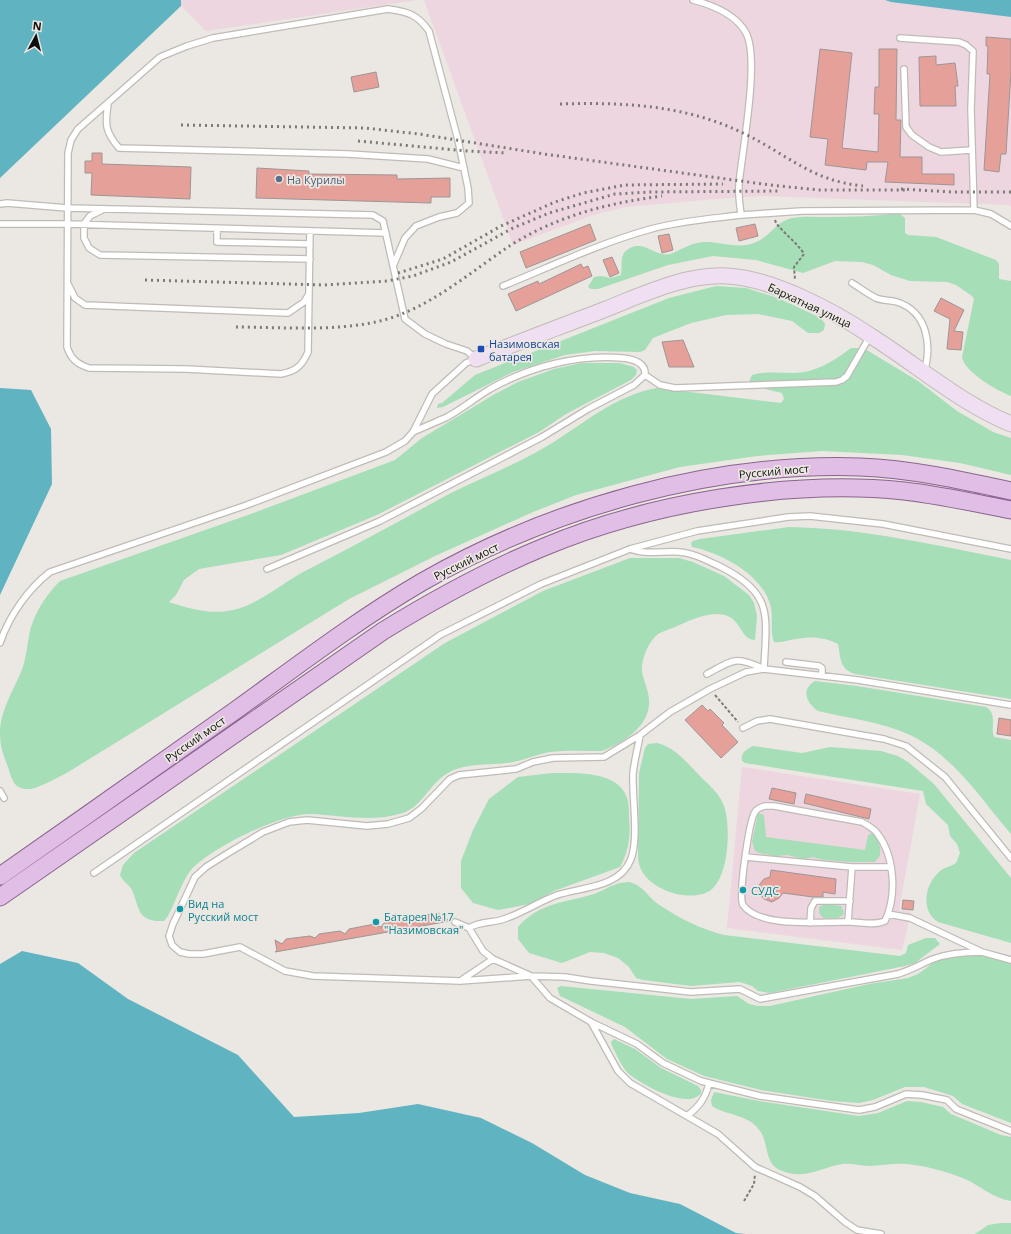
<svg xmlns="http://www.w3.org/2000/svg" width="1011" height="1234" font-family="'Open Sans',sans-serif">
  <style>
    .industrial { fill: #eed6e1 }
    .green { fill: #a6deb7 }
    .water { fill: #60b4c2 }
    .building { fill: #e5a099; stroke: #9d9695 }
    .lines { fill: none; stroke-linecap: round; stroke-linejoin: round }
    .lane-casing { stroke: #bfbbb6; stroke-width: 8 }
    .secondary-casing { stroke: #bfbbb6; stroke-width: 17 }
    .primary-casing { stroke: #8a648e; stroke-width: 19 }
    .path { stroke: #7d7b77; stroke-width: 2; stroke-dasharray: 3 2; stroke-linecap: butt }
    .lane { stroke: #fff; stroke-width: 5.5 }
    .secondary { stroke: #f0dff2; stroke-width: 15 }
    .primary { stroke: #e0bee5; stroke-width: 17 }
    .rail { stroke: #7c7a76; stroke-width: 3; stroke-dasharray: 2 4; stroke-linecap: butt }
    .service-dot { fill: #5c6f8a; stroke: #ebe7e2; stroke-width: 1.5 }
    .transit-dot { fill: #1a4fb4; stroke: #ebe7e2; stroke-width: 1.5 }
    .culture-dot { fill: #0f9aa8; stroke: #ebe7e2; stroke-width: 1.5 }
    .labels { text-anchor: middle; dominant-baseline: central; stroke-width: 3.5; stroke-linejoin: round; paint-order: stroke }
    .service-label { font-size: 11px; fill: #4e5e75; stroke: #ebe7e2; text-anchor: start }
    .street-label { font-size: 11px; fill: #0f0e0c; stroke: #ebe7e2 }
    .transit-label { font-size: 11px; fill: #164399; stroke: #ebe7e2; text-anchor: start }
    .culture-label { font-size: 11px; fill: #0d838f; stroke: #ebe7e2; text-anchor: start }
  </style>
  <rect width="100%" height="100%" fill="#ebe7e2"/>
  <!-- industrial -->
  <path class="industrial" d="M181,0h237l-212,31 -25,-25z
    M424,0h461l126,17v190l-2,-2 -246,-9 -48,3 -89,8 -33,8 -80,30z
    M742,767l178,27 -21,116 12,2 -9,38 -175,-22z"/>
  <!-- green -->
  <path class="green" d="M899,213l6,5v15l3,2 28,2 60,23 3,4v15l12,2v115c-13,-5 -47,-24 -49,-39l12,-58 -2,-3 -16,-11 -9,-3 -37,-1 -19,-6 -18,-10 -11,-3 -27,-1 -32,12 -47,-13 -43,-4 -45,9 -70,24h-7l-3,-2 6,-10 7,-1 10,2 10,-3c2,-10 -3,-21 9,-27 16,-8 27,12 43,5 13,-6 21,-12 37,-11 12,1 24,5 36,3 24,-4 27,-23 46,-27 12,-2 25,-1 37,-1 24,0 47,-1 70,-4z
    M716,286l30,2 32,10 43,20 4,6 -1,6 -5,3h-11l-16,-12 -34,-7 -32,1 -35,8 -38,15 -8,12 -5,2 -45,-1 -30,4 -52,17 -70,35 -6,1 1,-4 4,-1 33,-28 194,-77z
    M851,348h12l7,4 48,29 39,30 36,21 18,6v37l-51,-12 -58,-8 -80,-4 -65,5 -77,11 -104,28 -43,17 -98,44 -86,43 -284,175c-9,4 -29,16 -37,15 -13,0 -16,-8 -19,-19 -6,-18 -9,-20 -9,-41 2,-21 13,-38 21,-57 6,-14 6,-30 10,-45 6,-18 16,-33 29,-46l188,-66 147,-55 27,-22 73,-44 23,-12 36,-13 27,-6h39l14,4 3,3 -1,5 -5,5 -65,34 -27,18 -162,83 -96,40 -82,14 -15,11 -8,15 -7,7c22,7 41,13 64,8 27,-6 50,-28 74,-40 49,-25 96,-51 144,-77 32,-16 66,-29 98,-48 34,-21 67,-50 108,-57l124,15 3,-4 -2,-6 -30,-7 -3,-4 3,-7c14,-4 29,-2 43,-2 22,-1 39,-12 56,-25z
    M789,527c75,1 149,19 222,33v139l-156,-25c-16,-5 -14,-16 -17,-30 -12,-7 -28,-8 -42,-5 -8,1 -14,4 -22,3 -4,-10 -1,-23 -3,-34 -6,-32 -49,-55 -79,-61l-1,-4 2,-2 7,-2z
    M630,558h49l14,4 31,14 25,19 5,8 3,13 -2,24c-17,-1 -12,-25 -37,-26 -15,0 -30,7 -43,13 -5,2 -12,4 -17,7 -10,8 -17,25 -16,38 2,10 8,21 7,32 -1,24 -27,39 -47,47 -17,0 -35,-1 -52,1 -13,2 -25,8 -37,10 -20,4 -45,0 -63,10 -19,9 -27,34 -47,41 -32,10 -62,2 -93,1 -31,0 -99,34 -119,56 -9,11 -16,33 -23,46l-4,5c-27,1 -24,-12 -32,-31 -3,-6 -10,-9 -12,-15l3,-10 11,-12 311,-210 98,-52z
    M815,681l42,5 129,21c12,7 4,20 8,30l17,3v94c-30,-35 -58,-79 -101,-99 -28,-13 -62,-17 -92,-24 -11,-8 -18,-21 -3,-30z
    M657,743c18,4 30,20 43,33 9,9 20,18 24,30 7,20 5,70 -13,84 -20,14 -63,0 -71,-23 -1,-3 -2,-8 -2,-12l1,-82 6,-25 3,-4z
    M753,746l49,7 28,-6 26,2 25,2 17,5 10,6 26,22 77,94v65l-73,-21c-18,-11 -13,-38 1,-50 5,-5 11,-5 17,-9l4,-10 -3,-9 -7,-8 -2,-11 -22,-21 -3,-13 -178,-28 -3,-2c-2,-8 5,-12 11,-15z
    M552,773c24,0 69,-3 76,28 1,6 1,12 1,18 2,17 -1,34 -9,48l-66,24 -24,13 -32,6 -25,-7 -12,-15v-27l12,-31 16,-31 29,-22z
    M758,814h5l1,2 2,21 99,13 3,-15 4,-2c8,7 13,23 2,29h-22l-29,-2 -10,-3 -9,2 -17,-4 -11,1 -17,-3 -4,-2 -3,-9z
    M629,882c15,4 18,14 29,22 21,14 42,25 66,31l176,21 6,-3 2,-8 18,-7h9l5,6 -25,19 -10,3 -135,27 -12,-2 -6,-5 -12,-4 -49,4 -48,-6 -7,-2 -7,-11 -11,-9 -14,-5 -14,-1 -28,11 -33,-10 -11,-14v-12c22,-25 47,-24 76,-33 14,-5 18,-11 35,-12z
    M825,904l16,2 3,6 -1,3 -5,3h-15l-4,-5v-6z
    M947,953h23l41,9v161l-49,-19 -9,-8 -29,-9h-19l-32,13 -14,3 -27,-2 -71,-11 -57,-14 -37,-17 -42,-32 -65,-31 -3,-8 4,-2 130,13 46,-3 12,8 9,2h12l99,-22 39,-6 10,-4z
    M614,1039l21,10 26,19 37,18 3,4v3c-12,18 -61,-9 -73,-20 -7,-7 -11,-18 -16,-27l-1,-4z
    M714,1092l45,9 100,15 19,-3 29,-12 14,1 22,5 8,7 50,21 10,2v64c-19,-3 -30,-15 -46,-22 -16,-7 -43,-14 -59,-15 -13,-1 -25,2 -37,2 -9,0 -18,-3 -27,-2 -22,4 -39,17 -62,6 -16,-7 -11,-27 -20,-39 -11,-17 -33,-15 -48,-25l-1,-6z
    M1001,1223h10v11h-36l13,-9z"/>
  <!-- water -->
  <path class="water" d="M0,0h181v6l-181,172z
    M885,0h126v17l-120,-15z
    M0,388l31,2 20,39 1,55 -52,111z
    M22,951l56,12 50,36 110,56 56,62 65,-4 59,-9 63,14 51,25 53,32 45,18 50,11 56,29 10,1h-746v-270z"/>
  <!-- building -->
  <path class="building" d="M986,37l25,2v33l-5,82h-5l-2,18 -15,-2 6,-96h-3l1,-28h-2z
    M820,49l32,4 -10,95 36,4 1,-38h-5l1,-27h4v-38h18l-1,71h5l-1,37h22v17h32v11l-69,-3 3,-20h-21l-1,8 -41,-5 3,-26 -18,-2z
    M936,56v9l19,-2 3,23h-3l1,20h-36l-1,-49z
    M376,72l3,15 -25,5 -3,-15z
    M92,153h10v11l89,3 -1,32 -99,-4 1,-22h-7v-12h7z
    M257,168l52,3v3l88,1v4l53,-1v19h-19v6l-175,-5z
    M590,224l6,16 -70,28 -6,-16z
    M755,224l3,12 -19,5 -3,-13z
    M669,234l4,16 -11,3 -4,-17z
    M612,257l7,16 -9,4 -7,-17z
    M581,264l2,4 5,-2 4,10 -76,35 -8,-17 30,-13 1,3z
    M941,298l23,12 -10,21 9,1 -2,18 -14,-1 3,-30 -16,-8z
    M683,340l11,27h-25l-7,-25z
    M702,705l6,6 2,-2 14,14 -2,2 16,17 -17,16 -36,-38z
    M999,718l12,2v16l-14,-2z
    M772,788l24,5 -2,11 -25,-5z
    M806,794l65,15 -2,10 -65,-16z
    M771,870l65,9 -1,15 -12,-2v5h-10l-30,-4 -4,5 -7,4 -8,-3 -5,-6v-8l5,-6 6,-2z
    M903,900l11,1 -1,9 -11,-1z
    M438,913l12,8 -175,31 2,-2 -2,-10 7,4 4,-5 24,-3 5,2 4,-4 21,-3 5,3 4,-5 26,-5 6,3 3,-4 4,-1 1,-7 8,-1 2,6 5,-1 6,3 3,-5z"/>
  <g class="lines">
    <!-- lane casing -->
    <g class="lane-casing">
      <path id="lane" d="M693,0c19,5 43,14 53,33 14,26 -4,119 -7,151 -1,10 1,21 2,31l61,-4 172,-1 17,4 20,12
        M900,38l59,4 7,3 7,6 -2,58 3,101
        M904,69l2,58 6,8 17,12 12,5 31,-2
        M108,104c-3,20 -3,28 11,44l229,6 80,5 36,9
        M0,204l7,-1 60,5 306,7 10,6 22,98 20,15 21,10 21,7 9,8 -10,4 -34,31 -19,38 -8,9 -19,11 -142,54 -194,66c-22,17 -41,44 -50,71
        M102,210l-12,6 -6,8v14l5,10 11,7 210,4
        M0,224h68l318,9
        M217,228v14l93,2
        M310,231l-2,121c-6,14 -12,19 -27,22l-95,-5 -97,-1c-12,-4 -18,-9 -22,-21l1,-194 3,-13 7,-11 82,-72 27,-11 26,-8 175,-29c20,3 29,5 41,22l29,109 10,48 1,15 -12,10 -18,4 -23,9 -11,12 -12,28
        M852,283c8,5 16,11 24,15 7,3 15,2 21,4 31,10 35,44 27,70
        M68,284l7,14 10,7 203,8 16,-11 5,-8
        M503,286c49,-20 97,-43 148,-57 29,-8 59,-10 90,-14
        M645,375l15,10 15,3 161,-6 6,-2 5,-4 23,-40
        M630,549c16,6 32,2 49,3 15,1 29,9 42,15 54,27 45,50 43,102
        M267,569l113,-48 162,-84 46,-28 46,-24 11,-10c1,-13 -12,-16 -23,-17 -44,-4 -93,9 -132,31 -15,9 -28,20 -43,28 -11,5 -23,10 -34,15
        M786,662l33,4 3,2v7
        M707,674c26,-14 28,-19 57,-5
        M1011,705l-153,-25 -94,-11 -18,3 -36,17 -40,23 -30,23 -36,22 -51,1 -20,4 -17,7 -57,6 -9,4 -29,30 -12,9 -21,6 -21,2 -60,-6 -18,2 -26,10 -38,23 -19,12 -11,10 -22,47 -4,12 3,9 8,7 9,2h14l37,-7 45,24 28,5 147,5 71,-5 19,22 41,24 46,22 26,19 38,18 59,15 99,14 16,-3 31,-13 16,1 25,5 9,9 55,22
        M743,728l14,-7 13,-2 114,20 22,7 39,31 66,81
        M0,791l4,7
        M765,806h9l88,16c5,3 11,6 15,11 18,23 20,63 8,88 -11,5 -24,1 -36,1 -27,-1 -89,7 -106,-17 -5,-8 6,-84 12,-93 2,-4 6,-5 10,-6z
        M746,857l106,10h39
        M94,873l346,-238 101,-51 89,-35 67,-18 91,-14 22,-1 73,8 128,25
        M888,914l22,4 72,34 29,8
        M455,922l14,6 14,23 10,8 38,17 34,1 26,4 100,11 49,-3 20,10 138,-25c13,-4 23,-10 35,-15 16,-6 32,-7 49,-7
        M848,922l4,-55
        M810,923l1,-15 4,-7h35
        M469,928c11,-7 21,-5 32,-8 20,-6 37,-18 56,-25 25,-8 63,-7 74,-36 8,-22 1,-60 2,-85 1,-13 5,-26 7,-39
        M460,981l33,-22
        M591,1022l27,49 12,12 88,51 37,33 45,20 15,9 30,26 12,8 24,4
        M688,1115c12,-9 17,-17 21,-31"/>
    </g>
    <!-- secondary casing -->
    <g class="secondary-casing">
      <path id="secondary" d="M476,359c43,-17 86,-33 130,-50 38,-15 79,-35 121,-33 45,2 107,35 144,60 46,29 89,67 140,88"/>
    </g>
    <!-- primary casing -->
    <g class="primary-casing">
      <path id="primary" d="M0,876c79,-55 157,-110 236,-166 61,-44 121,-90 186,-128 129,-74 289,-120 438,-115 51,2 101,13 151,24
        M0,897l383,-266c52,-32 105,-61 161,-84 105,-44 246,-68 360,-56 36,4 71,12 107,19"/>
    </g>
    <!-- path -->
    <path class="path" d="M775,220c1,7 23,23 29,34l-10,13 1,13
      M715,695l23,27
      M744,1201l10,-17 1,-10"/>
    <!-- lane -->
    <use href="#lane" class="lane"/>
    <!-- secondary -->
    <use href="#secondary" class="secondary"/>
    <!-- primary -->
    <use href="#primary" class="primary"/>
    <!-- rail -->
    <path class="rail" d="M560,104c63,-2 127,1 185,30 43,21 67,47 118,52
      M181,125l184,3 54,6 125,20 226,31 49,5h86
      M358,141l109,10 39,2
      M901,189l51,3h59
      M398,273l45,-14 58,-33 54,-24 28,-9 42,-8 98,-1
      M145,280l179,5 63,-4 26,-5 38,-14 62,-34 36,-15 66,-19 35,-2 130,-1
      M236,327c52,0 120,7 168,-14 37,-15 74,-46 107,-68 46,-29 97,-42 151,-49"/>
  </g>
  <!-- markers -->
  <circle class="service-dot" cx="279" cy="179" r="4"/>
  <rect class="transit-dot" x="477" y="345" width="8" height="8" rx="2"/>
  <g class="culture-dot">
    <circle cx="743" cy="890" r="4"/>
    <circle cx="180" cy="909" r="4"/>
    <circle cx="376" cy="922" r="4"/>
  </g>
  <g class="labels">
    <!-- service labels -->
    <g class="service-label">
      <text x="287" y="179">На Курилы</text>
    </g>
    <!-- street labels -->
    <g class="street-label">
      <text transform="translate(810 305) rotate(25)">Бархатная улица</text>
      <text transform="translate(774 471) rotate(-5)">Русский мост</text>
      <text transform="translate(466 561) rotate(-26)">Русский мост</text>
      <text transform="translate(195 739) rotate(-35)">Русский мост</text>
    </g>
    <!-- transit labels -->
    <g class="transit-label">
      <text x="489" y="343">Назимовская<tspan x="489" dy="13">батарея</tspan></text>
    </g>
    <!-- culture labels -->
    <g class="culture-label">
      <text x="751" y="890">СУДС</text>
      <text x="188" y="903">Вид на<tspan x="188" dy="13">Русский мост</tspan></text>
      <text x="384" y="916">Батарея №17<tspan x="384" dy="13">"Назимовская"</tspan></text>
    </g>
  </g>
  <!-- north arrow -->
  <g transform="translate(36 36) rotate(7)" stroke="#ebe7e2" stroke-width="3" paint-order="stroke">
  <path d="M0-3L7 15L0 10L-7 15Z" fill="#0f0e0c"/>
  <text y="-6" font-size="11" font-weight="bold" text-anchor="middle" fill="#0f0e0c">N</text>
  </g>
</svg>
